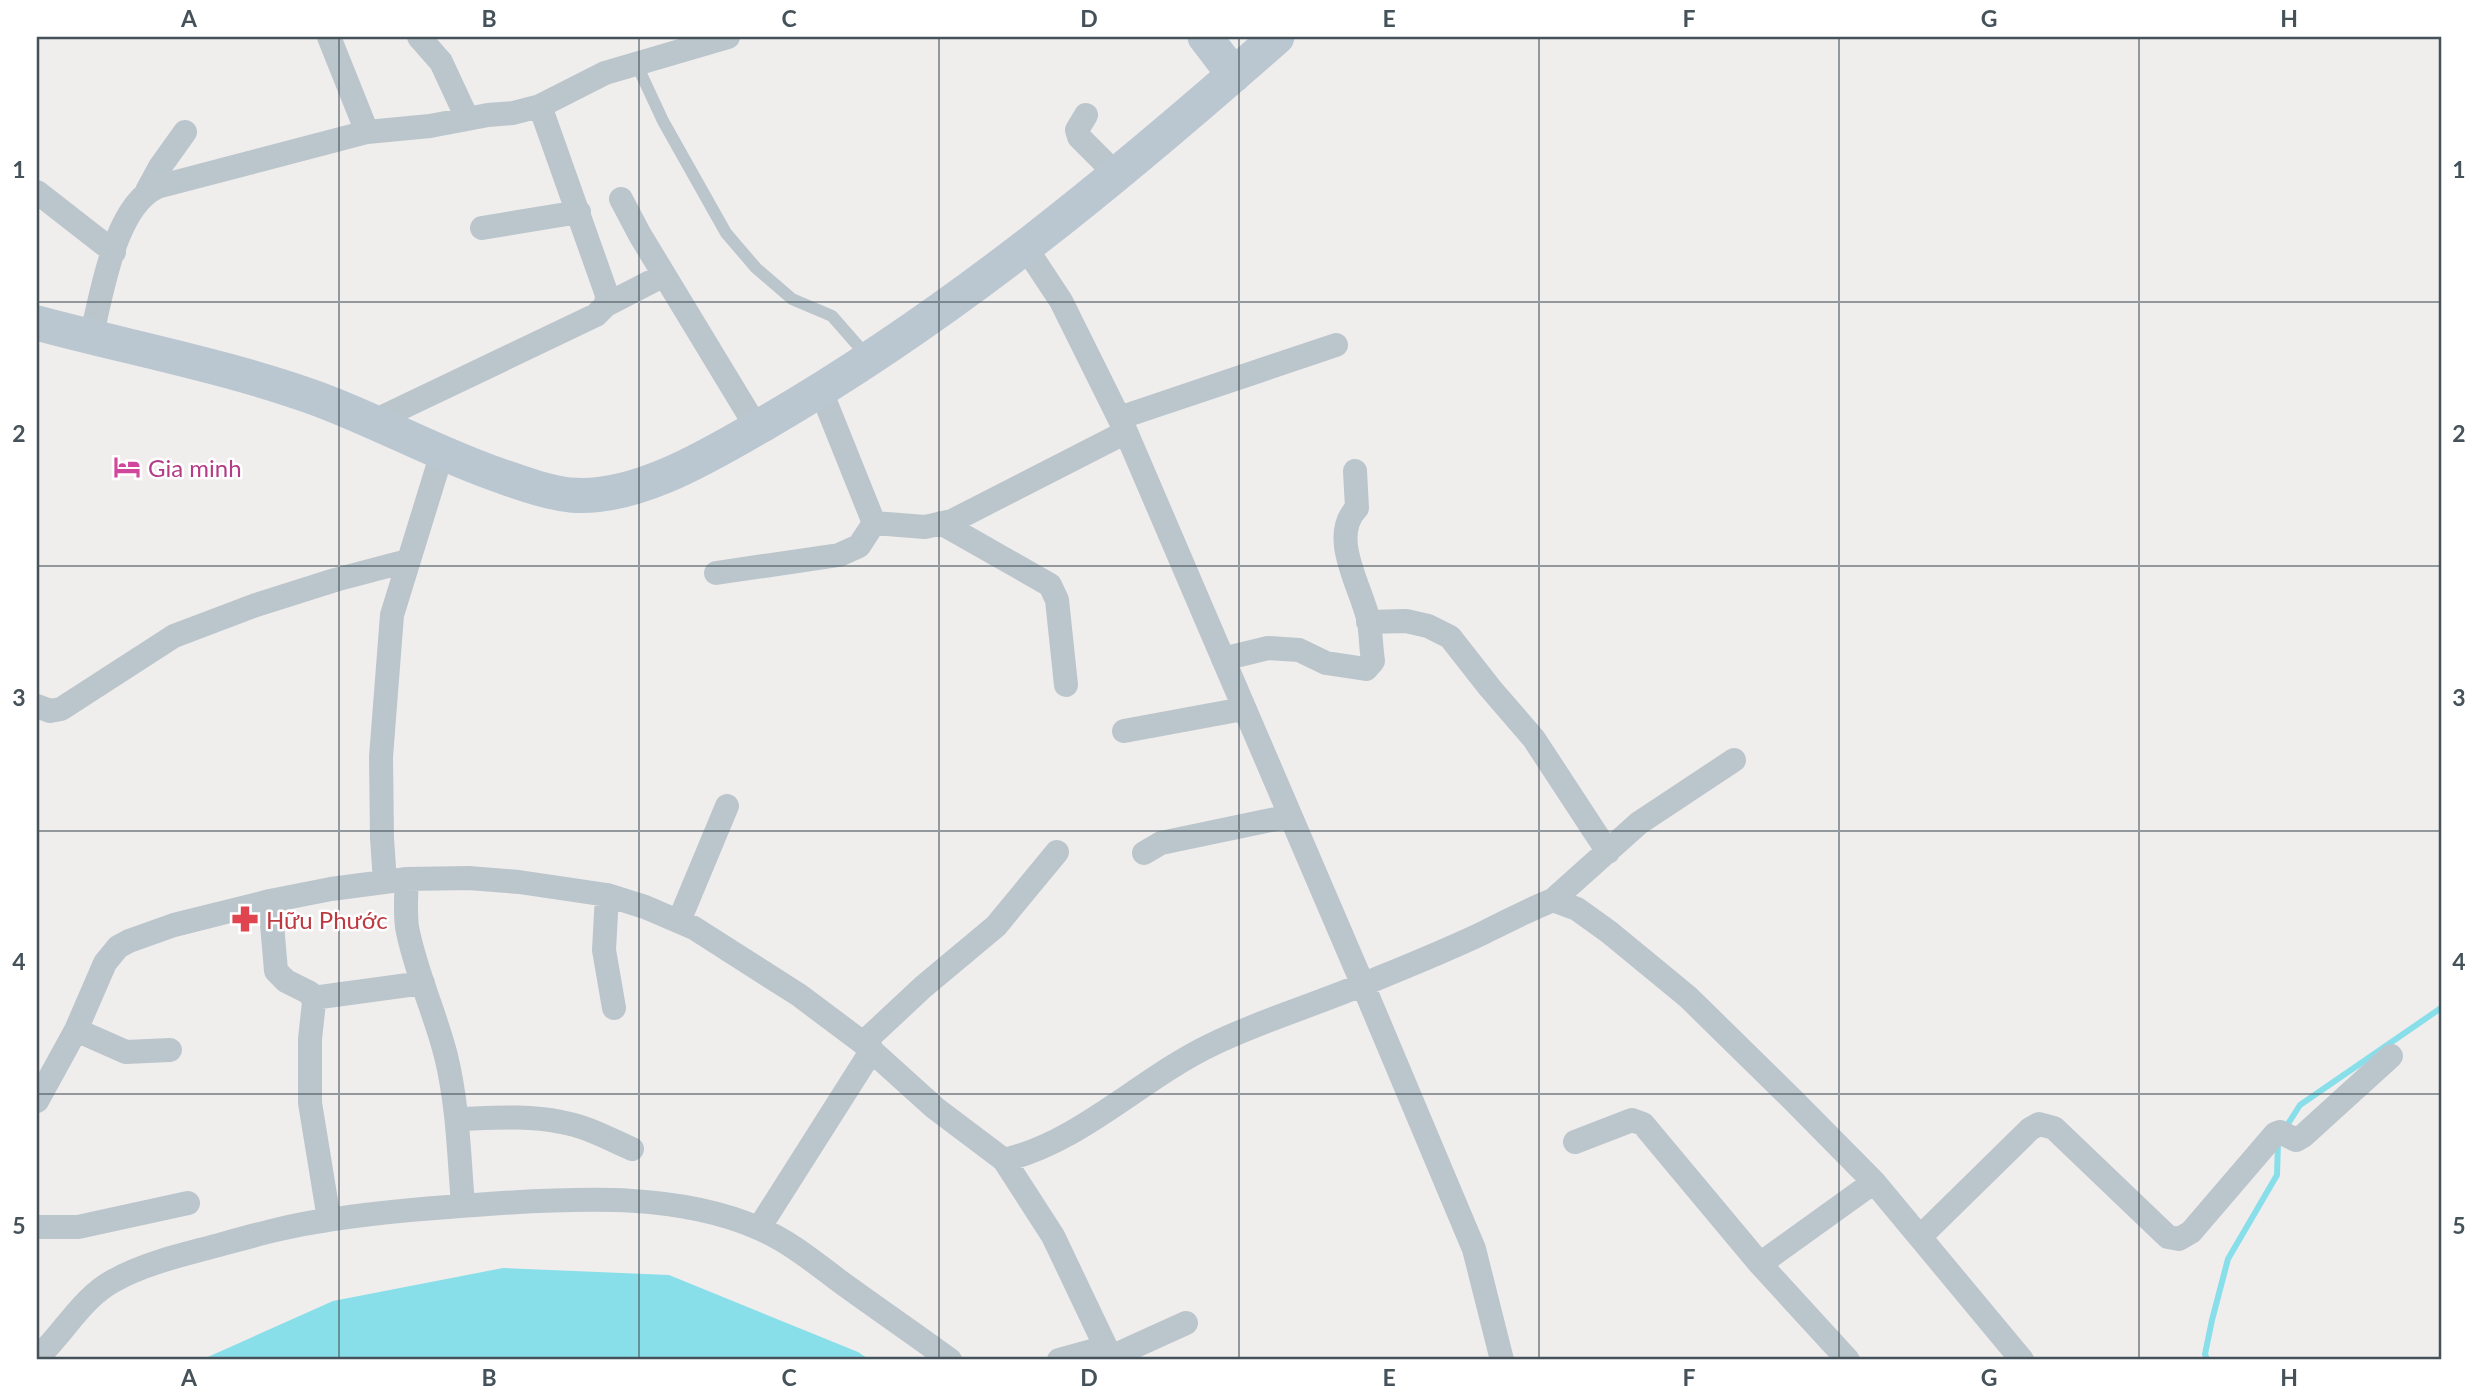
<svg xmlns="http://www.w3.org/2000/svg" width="2478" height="1397" font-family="Lato,sans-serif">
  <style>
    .water { fill: #88dfea }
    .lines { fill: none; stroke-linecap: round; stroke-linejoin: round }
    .stream { stroke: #88dfea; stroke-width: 6 }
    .lane { stroke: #bbc6cc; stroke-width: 12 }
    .street { stroke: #bbc6cc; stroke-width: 24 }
    .secondary { stroke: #bac7d1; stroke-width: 35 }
    .grid { fill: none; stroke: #45525a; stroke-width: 2; stroke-opacity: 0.55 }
    .labels { text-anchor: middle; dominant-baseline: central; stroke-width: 5; stroke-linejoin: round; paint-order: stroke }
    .hotel-label { font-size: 24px; fill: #b23c85; stroke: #fff; text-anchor: start }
    .health-label { font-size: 24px; fill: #be3a42; stroke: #fff; text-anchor: start }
    .neatline { fill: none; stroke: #45525a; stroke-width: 2.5 }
    .grid-label { font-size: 23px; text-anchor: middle; font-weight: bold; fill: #45525a }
  </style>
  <rect width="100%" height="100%" fill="#f0eded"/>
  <!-- water -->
  <path class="water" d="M503,1268l166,7 189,77 12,8h-669l132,-59z"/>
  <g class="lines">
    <!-- stream -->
    <path class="stream" d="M2286,1127l14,-22 141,-97
      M2207,1360l-2,-6 7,-34 16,-61 49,-84 1,-32"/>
    <!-- lane -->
    <path class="lane" d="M636,63l27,58 63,112 30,35 36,31 40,17 35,40"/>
    <!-- street -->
    <path class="street" d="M329,37l38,95
      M419,37l22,25 26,56
      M1086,115l-9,15 2,7 37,37
      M147,191l13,-24 25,-35
      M37,192l77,60
      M621,199l19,36 117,193
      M482,228l97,-16
      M1026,248l35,53 65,131 237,553 111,264 28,111
      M606,305l58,-30
      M91,337c11,-42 23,-130 66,-150l210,-55 63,-6 58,-11 25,-2 27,-7 65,-33 123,-36
      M821,391l53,132
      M1119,418l217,-73
      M372,422l224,-107 10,-10 1,-10 -67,-189
      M874,523l51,4 27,-6 174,-89
      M941,523l109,62 7,15 9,85
      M716,573l123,-18 20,-9 15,-23
      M1368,622l38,-1 22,5 22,11 40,51 44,51 74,113
      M1223,659l45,-11 31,2 27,13 40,6 7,-8c-2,-13 -2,-26 -4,-39 -7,-34 -41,-85 -12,-114l-2,-37
      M37,706l13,5 11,-2 113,-73 82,-31 79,-25 72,-19
      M1124,731l119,-22
      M1144,853l17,-10 129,-27
      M407,879c-1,16 -2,32 0,48 8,44 28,85 39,129 12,49 13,100 17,149
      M385,882l-3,-44 -1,-81 11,-142 50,-162
      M607,895l-3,55 10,58
      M1553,900l86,-77 95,-63
      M270,901l6,70 10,10 24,12 4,9 -4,37v64l19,116
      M679,921l48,-115
      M313,998l110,-15
      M76,1030l50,22 44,-2
      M863,1043l60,-56 73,-61 61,-74
      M37,1101l39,-71 29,-67 13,-16 11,-6 45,-16 96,-24 61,-12 76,-10 61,-1 51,4 88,13 38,12 49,21 105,67 64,48 72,65 69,52c75,-17 138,-82 207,-115 49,-24 103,-40 153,-61 39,-16 79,-32 117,-50 24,-12 47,-24 72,-34l24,9 32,23 79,65 105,103 81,82 148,178
      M457,1119c34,-1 70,-4 104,3 25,4 48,17 71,27
      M1575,1142l57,-22 11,4 117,140 88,96
      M1004,1160l49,76 59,124
      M37,1227h41l110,-24
      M759,1228l113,-178
      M1921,1236l109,-107 9,-5 15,4 114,109 11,2 12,-7 84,-98 5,-2 16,8 7,-4 88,-80
      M1760,1264l114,-82
      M1111,1357l75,-34
      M37,1358c26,-24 46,-62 78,-78 31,-17 67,-25 100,-34 37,-10 75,-21 113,-26 58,-9 116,-13 174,-17 84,-5 178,-9 256,25 29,12 55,33 80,52 37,27 75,53 112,80
      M1059,1360l47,-13"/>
    <!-- secondary -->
    <path class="secondary" d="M1205,37l29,38
      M37,323c93,25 190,43 281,76 62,23 121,56 183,77 23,8 45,16 69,19 66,6 142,-41 197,-73 185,-107 350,-244 510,-385"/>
  </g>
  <!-- grid -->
  <path class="grid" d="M339,37v1323M639,37v1323M939,37v1323M1239,37v1323M1539,37v1323M1839,37v1323M2139,37v1323M37,302h2404M37,566h2404M37,831h2404M37,1094h2404"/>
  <!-- icons -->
  <defs>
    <g id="hotel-bare" transform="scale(2.1)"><path d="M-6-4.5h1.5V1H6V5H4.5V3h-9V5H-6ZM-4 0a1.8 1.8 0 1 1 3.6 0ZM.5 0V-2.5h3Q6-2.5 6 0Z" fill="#d1479c" stroke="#fff" stroke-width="2.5" paint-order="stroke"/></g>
    <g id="pharmacy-bare" transform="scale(2.1)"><path d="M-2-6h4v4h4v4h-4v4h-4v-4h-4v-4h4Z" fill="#e0444e" stroke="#fff" stroke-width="2.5" paint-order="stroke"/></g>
  </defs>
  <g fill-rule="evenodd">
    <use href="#hotel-bare" x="127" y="467"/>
    <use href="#pharmacy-bare" x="245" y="919"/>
  </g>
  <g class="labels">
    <!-- hotel labels -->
    <g class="hotel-label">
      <text x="148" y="467">Gia minh</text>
    </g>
    <!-- health labels -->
    <g class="health-label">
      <text x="266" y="919">Hữu Phước</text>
    </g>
  </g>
  <!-- border -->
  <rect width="2478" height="1397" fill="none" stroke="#ffffff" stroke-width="77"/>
  <rect x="38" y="38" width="2402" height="1320" class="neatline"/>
  <g class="grid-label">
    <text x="189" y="27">A</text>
    <text x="489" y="27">B</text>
    <text x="789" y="27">C</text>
    <text x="1089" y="27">D</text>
    <text x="1389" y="27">E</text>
    <text x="1689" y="27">F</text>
    <text x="1989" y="27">G</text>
    <text x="2289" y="27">H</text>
    <text x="19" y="178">1</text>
    <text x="2459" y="178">1</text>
    <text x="19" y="442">2</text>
    <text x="2459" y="442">2</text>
    <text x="19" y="706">3</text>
    <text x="2459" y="706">3</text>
    <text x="19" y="970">4</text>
    <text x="2459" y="970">4</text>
    <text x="19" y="1234">5</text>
    <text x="2459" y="1234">5</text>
    <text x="189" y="1386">A</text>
    <text x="489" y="1386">B</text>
    <text x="789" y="1386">C</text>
    <text x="1089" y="1386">D</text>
    <text x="1389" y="1386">E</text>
    <text x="1689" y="1386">F</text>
    <text x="1989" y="1386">G</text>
    <text x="2289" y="1386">H</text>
  </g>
</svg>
